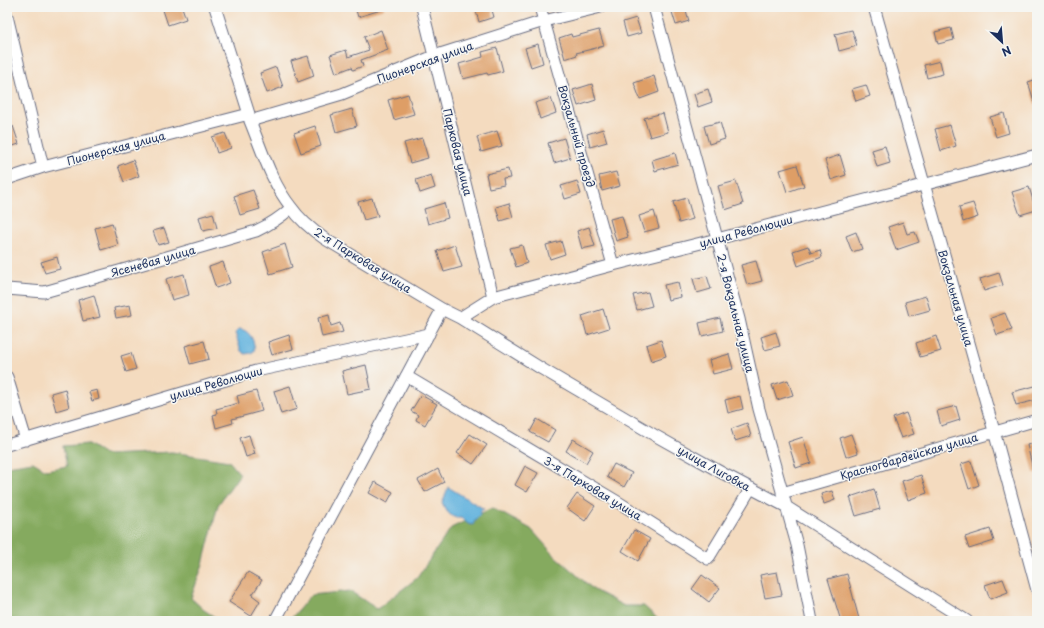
<svg xmlns="http://www.w3.org/2000/svg" width="1044" height="628" font-family="'Playpen Sans',sans-serif">
  <style>
    .forest { fill: #85aa5f; stroke: #506c5e }
    .water { fill: #64b3de; stroke: #40719e }
    .building { fill: #de9e66 }
    .lines { fill: none; stroke-linecap: round; stroke-linejoin: round }
    .minor-casing { stroke: #676b80; stroke-width: 13 }
    .minor { stroke: #fff; stroke-width: 11 }
    .labels { text-anchor: middle; dominant-baseline: central; stroke-width: 3; stroke-linejoin: round; paint-order: stroke }
    .street-label { font-size: 11px; fill: #1b2f5e; stroke: #f6f6f2 }
  </style>
  <rect width="100%" height="100%" fill="#f6f6f2"/>
  <filter id="ink" filterUnits="userSpaceOnUse"><feTurbulence type="fractalNoise" baseFrequency=".025" numOctaves="2"/><feDisplacementMap in="SourceGraphic" scale="8" xChannelSelector="R" yChannelSelector="G"/><feConvolveMatrix kernelMatrix="1 2 1 2 8 2 1 2 1" color-interpolation-filters="sRGB"/></filter>
  <filter id="wash" filterUnits="userSpaceOnUse"><feTurbulence type="fractalNoise" baseFrequency=".012" numOctaves="4" result="noise"/><feDisplacementMap in="SourceGraphic" scale="16" xChannelSelector="R" yChannelSelector="G"/><feGaussianBlur stdDeviation="0.9" result="paint"/><feColorMatrix in="noise" values="0 0 0 0 0 0 0 0 0 0 0 0 0 0 0 0 0 1.4 0 .05"/><feComposite in="paint" operator="in"/></filter>
  <g filter="url(#wash)">
    <rect width="100%" height="100%" fill="#f4dbbf"/>
    <!-- forest -->
    <path class="forest" d="M88,444l17,11 67,-3 57,9 11,13 -22,31 -15,59 -12,34 13,12 17,11h-214v-155l26,-4 13,8 21,-4 -4,-20z
      M492,508l39,21 24,27 39,34 30,16h20l16,15h-371l22,-26 39,-4 27,18 40,-31 34,-50z"/>
    <!-- water -->
    <path class="water" d="M239,329c10,0 17,13 15,22l-3,2 -6,1 -4,-3 -6,-18z
      M448,487l36,22 -3,1c0,6 -6,9 -8,15l-5,-1 -7,-6c-10,1 -16,-8 -19,-16l3,-6z"/>
    <g id="blocks">
      <!-- building -->
      <path class="building" d="M172,7h10l4,12 -18,6 -5,-15z
        M355,7h29v2l-26,8z
        M475,7h16l3,10 -15,5z
        M679,7h6l4,14 -13,4 -5,-16z
        M636,18l5,15 -14,4 -4,-15z
        M951,28l3,12 -16,4 -3,-12z
        M381,30l7,20 -27,10 2,6 -10,4 -1,-3 -16,6 -6,-18 16,-5 2,7 21,-7 -5,-13z
        M599,30l5,16 -28,7 1,2 -12,4 -6,-21 12,-4 1,3z
        M852,30l5,16 -18,5 -4,-17z
        M538,44l5,19 -12,4 -6,-19z
        M497,48l6,23 -15,4 -1,-2 -24,6 -4,-15 24,-7 -1,-5z
        M308,56l6,20 -16,6 -7,-21z
        M940,61l3,13 -16,4 -3,-13z
        M276,67l7,20 -16,6 -7,-20z
        M654,76l5,16 -19,7 -6,-16z
        M1037,79v25h-2l-7,-22z
        M592,84l4,16 -18,6 -5,-16z
        M866,85l4,11 -14,5 -4,-12z
        M708,89l4,13 -14,5 -4,-13z
        M408,94l6,20 -20,6 -6,-20z
        M551,98l5,15 -16,6 -5,-16z
        M352,109l5,17 -21,6 -5,-17z
        M663,113l5,19 -18,5 -6,-19z
        M1004,113l5,20 -13,4 -6,-20z
        M720,122l5,17 -16,5 -5,-18z
        M950,125l6,21 -15,5 -6,-22z
        M13,126l6,18 -12,4v-20z
        M315,126l6,20 -20,7 -7,-20z
        M603,129l4,13 -17,5 -3,-13z
        M497,131l5,15 -21,6 -4,-15z
        M225,133l6,15 -14,5 -5,-16z
        M422,138l6,20 -18,5 -6,-20z
        M564,138l6,20 -16,5 -6,-20z
        M885,146l5,17 -13,4 -5,-17z
        M675,153l3,11 -23,7 -3,-11z
        M840,155l6,20 -15,5 -6,-20z
        M133,160l6,16 -15,6 -6,-16z
        M797,165l7,21 -17,6 -7,-22z
        M508,169l2,9 -7,1 1,6 -15,3 -3,-14z
        M616,172l4,14 -18,5 -3,-15z
        M431,175l4,13 -15,5 -4,-13z
        M577,181l4,13 -16,5 -4,-13z
        M736,181l7,23 -18,6 -7,-24z
        M1029,187l7,23 -16,5 -8,-23z
        M253,190l7,19 -20,6 -6,-19z
        M372,198l6,18 -14,4 -6,-18z
        M687,198l6,21 -14,4 -6,-21z
        M444,203l4,15 -20,6 -4,-15z
        M509,203l4,14 -13,4 -4,-14z
        M973,203l5,14 -15,5 -4,-15z
        M654,211l5,17 -15,4 -5,-16z
        M213,213l4,15 -14,3 -4,-14z
        M622,216l6,21 -12,4 -6,-22z
        M903,222l4,12 8,-2 4,10 -23,8 -8,-23z
        M112,223l6,22 -17,5 -6,-22z
        M589,227l6,19 -13,3 -5,-18z
        M164,228l5,14 -11,3 -5,-14z
        M856,232l6,17 -10,3 -6,-16z
        M561,241l4,13 -15,5 -4,-14z
        M285,244l7,23 -22,7 -7,-22z
        M455,245l7,22 -18,5 -7,-21z
        M522,245l5,18 -11,4 -6,-19z
        M808,246l3,7 9,-3 2,7 -24,9 -5,-15z
        M57,257l3,12 -15,4 -4,-11z
        M756,261l6,20 -15,4 -6,-20z
        M223,262l7,21 -14,5 -7,-21z
        M999,273l4,12 -19,6 -4,-12z
        M184,274l5,21 -17,5 -6,-21z
        M707,276l4,13 -14,4 -4,-14z
        M678,282l3,15 -13,3 -4,-15z
        M648,292l4,14 -15,4 -4,-15z
        M94,295l6,22 -17,4 -5,-21z
        M926,296l4,14 -21,6 -4,-14z
        M130,305l2,10 -16,3 -2,-10z
        M603,309l6,19 -22,7 -5,-19z
        M1005,313l7,17 -15,5 -6,-17z
        M329,315l2,11 9,-3 3,9 -21,5 -4,-19z
        M720,318l3,13 -21,5 -3,-13z
        M776,332l4,14 -15,4 -4,-13z
        M289,335l4,14 -21,6 -4,-13z
        M936,336l5,15 -21,6 -4,-14z
        M661,340l5,16 -15,5 -5,-16z
        M204,341l5,18 -19,5 -5,-18z
        M131,353l5,16 -10,3 -5,-16z
        M729,354l4,15 -20,5 -4,-14z
        M366,365l5,24 -24,5 -5,-23z
        M788,380l5,15 -16,5 -5,-15z
        M290,386l7,23 -16,5 -7,-23z
        M1035,386l2,7v7l-21,5 -4,-13z
        M65,389l4,18 -13,4 -5,-18z
        M97,390l2,9 -7,2 -3,-9z
        M256,391l6,20 -30,8 1,4 -17,5 -3,-13 4,-1 -1,-5 23,-6 -2,-7z
        M421,395l16,9 -12,21 -9,-5 2,-5 -7,-4z
        M740,396l3,13 -15,4 -3,-13z
        M956,406l4,14 -19,6 -4,-15z
        M906,413l8,21 -13,4 -8,-20z
        M537,419l18,11 -7,12 -18,-10z
        M747,423l4,13 -16,5 -4,-12z
        M470,434l17,11 -14,19 -16,-11z
        M851,434l7,19 -12,4 -6,-19z
        M249,435l6,19 -9,3 -6,-19z
        M803,437l8,26 -15,5 -8,-26z
        M573,439l20,12 -7,12 -20,-12z
        M1037,442v31h-3l-7,-28z
        M971,461l8,24 -10,4 -8,-25z
        M614,464l18,9 -8,14 -17,-10z
        M525,466l13,7 -11,19 -12,-7z
        M438,469l6,13 -19,10 -7,-12z
        M921,475l6,18 -19,7 -6,-19z
        M375,482l18,10 -6,11 -18,-10z
        M874,489l6,20 -24,7 -6,-19z
        M832,491l3,9 -11,4 -3,-10z
        M577,494l18,12 -10,15 -18,-13z
        M990,529l4,12 -25,8 -4,-12z
        M634,530l16,9 -12,22 -16,-10z
        M248,572l14,8 -10,15 8,6 -9,15 -22,-14z
        M777,572l5,23 -17,3 -5,-23z
        M847,574l12,45 -6,2h-12l-13,-42z
        M702,575l18,13 -11,14 -17,-13z
        M1003,579l5,13 -18,7 -5,-14z"/>
    </g>
  </g>
  <g filter="url(#ink)">
    <use href="#blocks" fill-opacity="0" stroke="#676b80" stroke-width="1"/>
    <g class="lines">
      <!-- minor casing -->
      <g class="minor-casing">
        <path id="minor" d="M215,7l34,107 1,7c12,29 21,61 41,86 9,13 21,23 34,32l117,70 18,9 82,51 114,67 68,38 61,32 182,115
          M422,7l71,290
          M540,7l73,258
          M654,7l85,312 20,90 38,136 15,76
          M874,7l120,424 43,159
          M7,16l36,151
          M250,121l92,-27 92,-38 110,-35 57,-14
          M7,179l36,-12 206,-53
          M7,289l37,3 75,-21 137,-40c13,-6 24,-13 35,-23
          M460,318l33,-21 120,-32 104,-26 320,-84
          M406,376l212,126 90,57 43,-71
          M7,377l19,63
          M7,445l249,-74 173,-37
          M782,493l255,-73
          M275,621l167,-312"/>
      </g>
      <!-- minor -->
      <use href="#minor" class="minor"/>
    </g>
  </g>
  <g class="labels">
    <!-- street labels -->
    <g class="street-label">
      <text transform="translate(425 62) rotate(-20)">Пионерская улица</text>
      <text transform="translate(577 136) rotate(74)">Вокзальный проезд</text>
      <text transform="translate(116 148) rotate(-15)">Пионерская улица</text>
      <text transform="translate(458 152) rotate(76)">Парковая улица</text>
      <text transform="translate(746 231) rotate(-15)">улица Революции</text>
      <text transform="translate(363 260) rotate(32)">2-я Парковая улица</text>
      <text transform="translate(153 261) rotate(-16)">Ясеневая улица</text>
      <text transform="translate(956 298) rotate(74)">Вокзальная улица</text>
      <text transform="translate(736 313) rotate(76)">2-я Вокзальная улица</text>
      <text transform="translate(216 383) rotate(-16)">улица Революции</text>
      <text transform="translate(909 456) rotate(-16)">Красногвардейская улица</text>
      <text transform="translate(714 468) rotate(29)">улица Лиговка</text>
      <text transform="translate(593 488) rotate(31)">3-я Парковая улица</text>
    </g>
  </g>
  <!-- margin -->
  <rect width="1044" height="628" fill="none" stroke="#f6f6f2" stroke-width="24"/>
  <!-- north arrow -->
  <g transform="translate(1002 42) rotate(154)" stroke="#f6f6f2" stroke-width="3" paint-order="stroke">
  <path d="M0-3L7 15L0 10L-7 15Z" fill="#1b2f5e"/>
  <text y="-6" font-size="11" font-weight="bold" text-anchor="middle" fill="#1b2f5e">N</text>
  </g>
</svg>
